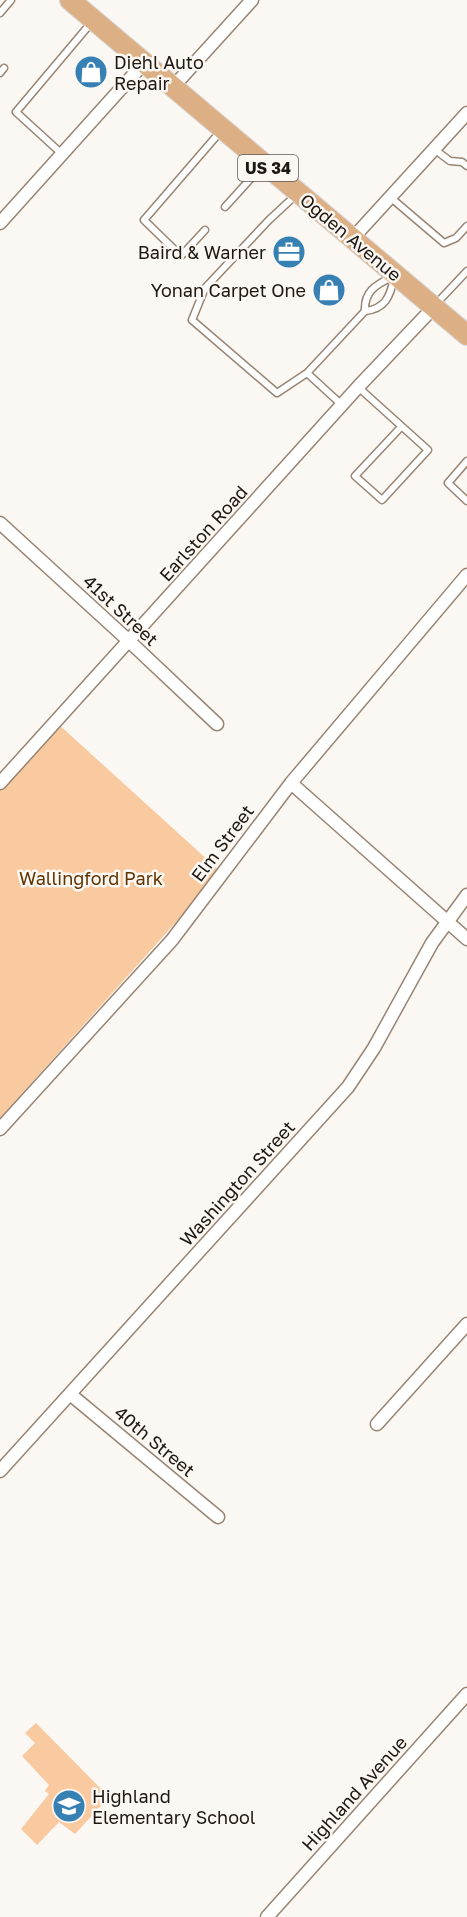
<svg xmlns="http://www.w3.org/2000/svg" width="467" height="1917" font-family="'Golos Text',sans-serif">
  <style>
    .green { fill: #f9c99f }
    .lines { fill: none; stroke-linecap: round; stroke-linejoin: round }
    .lane-casing { stroke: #978473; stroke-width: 9 }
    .street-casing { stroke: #978473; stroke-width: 15 }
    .primary-casing { stroke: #d7d5d4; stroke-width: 22 }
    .lane { stroke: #fff; stroke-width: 6 }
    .street { stroke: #fff; stroke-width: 12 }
    .primary { stroke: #dcb084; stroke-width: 20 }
    .labels { text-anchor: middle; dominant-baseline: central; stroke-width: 5; stroke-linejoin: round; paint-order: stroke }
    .shield { fill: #fbf7f3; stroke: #615a55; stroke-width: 1.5 }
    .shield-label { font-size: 16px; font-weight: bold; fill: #1f1711 }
    .poi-label { font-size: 18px; fill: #1f1711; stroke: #fbf7f3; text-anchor: start }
    .street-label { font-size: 18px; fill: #1f1711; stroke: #fbf7f3 }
    .park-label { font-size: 18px; fill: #5f3400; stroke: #fbf7f3 }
  </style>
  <rect width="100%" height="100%" fill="#fbf7f3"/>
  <!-- green -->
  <path class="green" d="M57,723l164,149 -221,246v-332z
    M36,1723l73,74 -34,37 -16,-12 -22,23 -16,-16 28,-35 -4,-3 4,-6 -27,-29 13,-13 -10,-10z"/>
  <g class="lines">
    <!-- lane casing -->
    <g class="lane-casing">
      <path id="lane" d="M0,13l11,-13
        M0,73l4,-5
        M434,149l16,12 12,1 5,4
        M62,154l-46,-42 75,-89
        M297,194l-28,26 -64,68 -13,32 85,73 30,-20
        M390,197l54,46 12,-5 11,-12
        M225,207l38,-42
        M205,230l-24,26 -37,-36 76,-88
        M436,304l31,-33
        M365,311c-1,-19 10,-26 27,-34
        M358,387l70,63 -46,50 -27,-24 46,-49
        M342,405l-35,-32 58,-62c20,-2 25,-14 29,-33
        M467,461l-19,22 19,18"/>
    </g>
    <!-- street casing -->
    <g class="street-casing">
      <path id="street" d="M173,87l79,-87
        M0,223l144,-160
        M352,239l115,-126
        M0,523l129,118 88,83
        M0,783l358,-396 76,-80
        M291,783l176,156
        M0,1129l172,-189 119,-157 176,-208
        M70,1394l148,123
        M377,1424l90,-100
        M0,1471l348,-384 26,-39 58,-105 35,-48
        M267,1917l200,-223"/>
    </g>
    <!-- primary casing -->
    <g class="primary-casing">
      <path id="primary" d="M70,0l397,335"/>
    </g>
    <!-- lane -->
    <use href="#lane" class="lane"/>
    <!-- street -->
    <use href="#street" class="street"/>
    <!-- primary -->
    <use href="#primary" class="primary"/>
  </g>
  <!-- icons -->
  <defs>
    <g id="shop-disc" transform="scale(1.725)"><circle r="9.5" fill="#3780b4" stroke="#fbf7f3"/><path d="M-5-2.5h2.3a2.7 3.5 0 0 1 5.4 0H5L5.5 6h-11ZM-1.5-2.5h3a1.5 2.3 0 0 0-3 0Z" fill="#fff"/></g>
    <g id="office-disc" transform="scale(1.725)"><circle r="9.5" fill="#3780b4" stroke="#fbf7f3"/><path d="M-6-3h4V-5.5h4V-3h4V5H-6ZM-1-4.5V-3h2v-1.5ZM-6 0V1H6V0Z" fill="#fff"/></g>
    <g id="school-disc" transform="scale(1.725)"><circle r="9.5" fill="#3780b4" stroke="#fbf7f3"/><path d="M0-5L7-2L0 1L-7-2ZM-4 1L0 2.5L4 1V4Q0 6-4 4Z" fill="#fff"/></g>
  </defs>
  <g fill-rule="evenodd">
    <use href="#shop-disc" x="91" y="72"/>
    <use href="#office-disc" x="289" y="252"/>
    <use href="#shop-disc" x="329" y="290"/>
    <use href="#school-disc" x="69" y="1806"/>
  </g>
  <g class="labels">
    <!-- shield labels -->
    <rect class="shield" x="238" y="155" width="60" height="26" rx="4.5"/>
    <g class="shield-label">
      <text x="268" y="168">US 34</text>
    </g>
    <!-- poi labels -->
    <g class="poi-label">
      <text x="114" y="62">Diehl Auto<tspan x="114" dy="21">Repair</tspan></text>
      <text x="266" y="252" text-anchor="end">Baird &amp; Warner</text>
      <text x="306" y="290" text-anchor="end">Yonan Carpet One</text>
      <text x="92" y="1796">Highland<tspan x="92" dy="21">Elementary School</tspan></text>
    </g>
    <!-- street labels -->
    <g class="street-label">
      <text transform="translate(351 237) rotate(40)">Ogden Avenue</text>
      <text transform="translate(203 533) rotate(-48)">Earlston Road</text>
      <text transform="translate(121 610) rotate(43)">41st Street</text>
      <text transform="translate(222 843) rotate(-53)">Elm Street</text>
      <text transform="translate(237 1183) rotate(-48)">Washington Street</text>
      <text transform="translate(155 1441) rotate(40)">40th Street</text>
      <text transform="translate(354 1793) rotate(-48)">Highland Avenue</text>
    </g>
    <!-- park labels -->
    <g class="park-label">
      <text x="91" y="878">Wallingford Park</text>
    </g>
  </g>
</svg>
